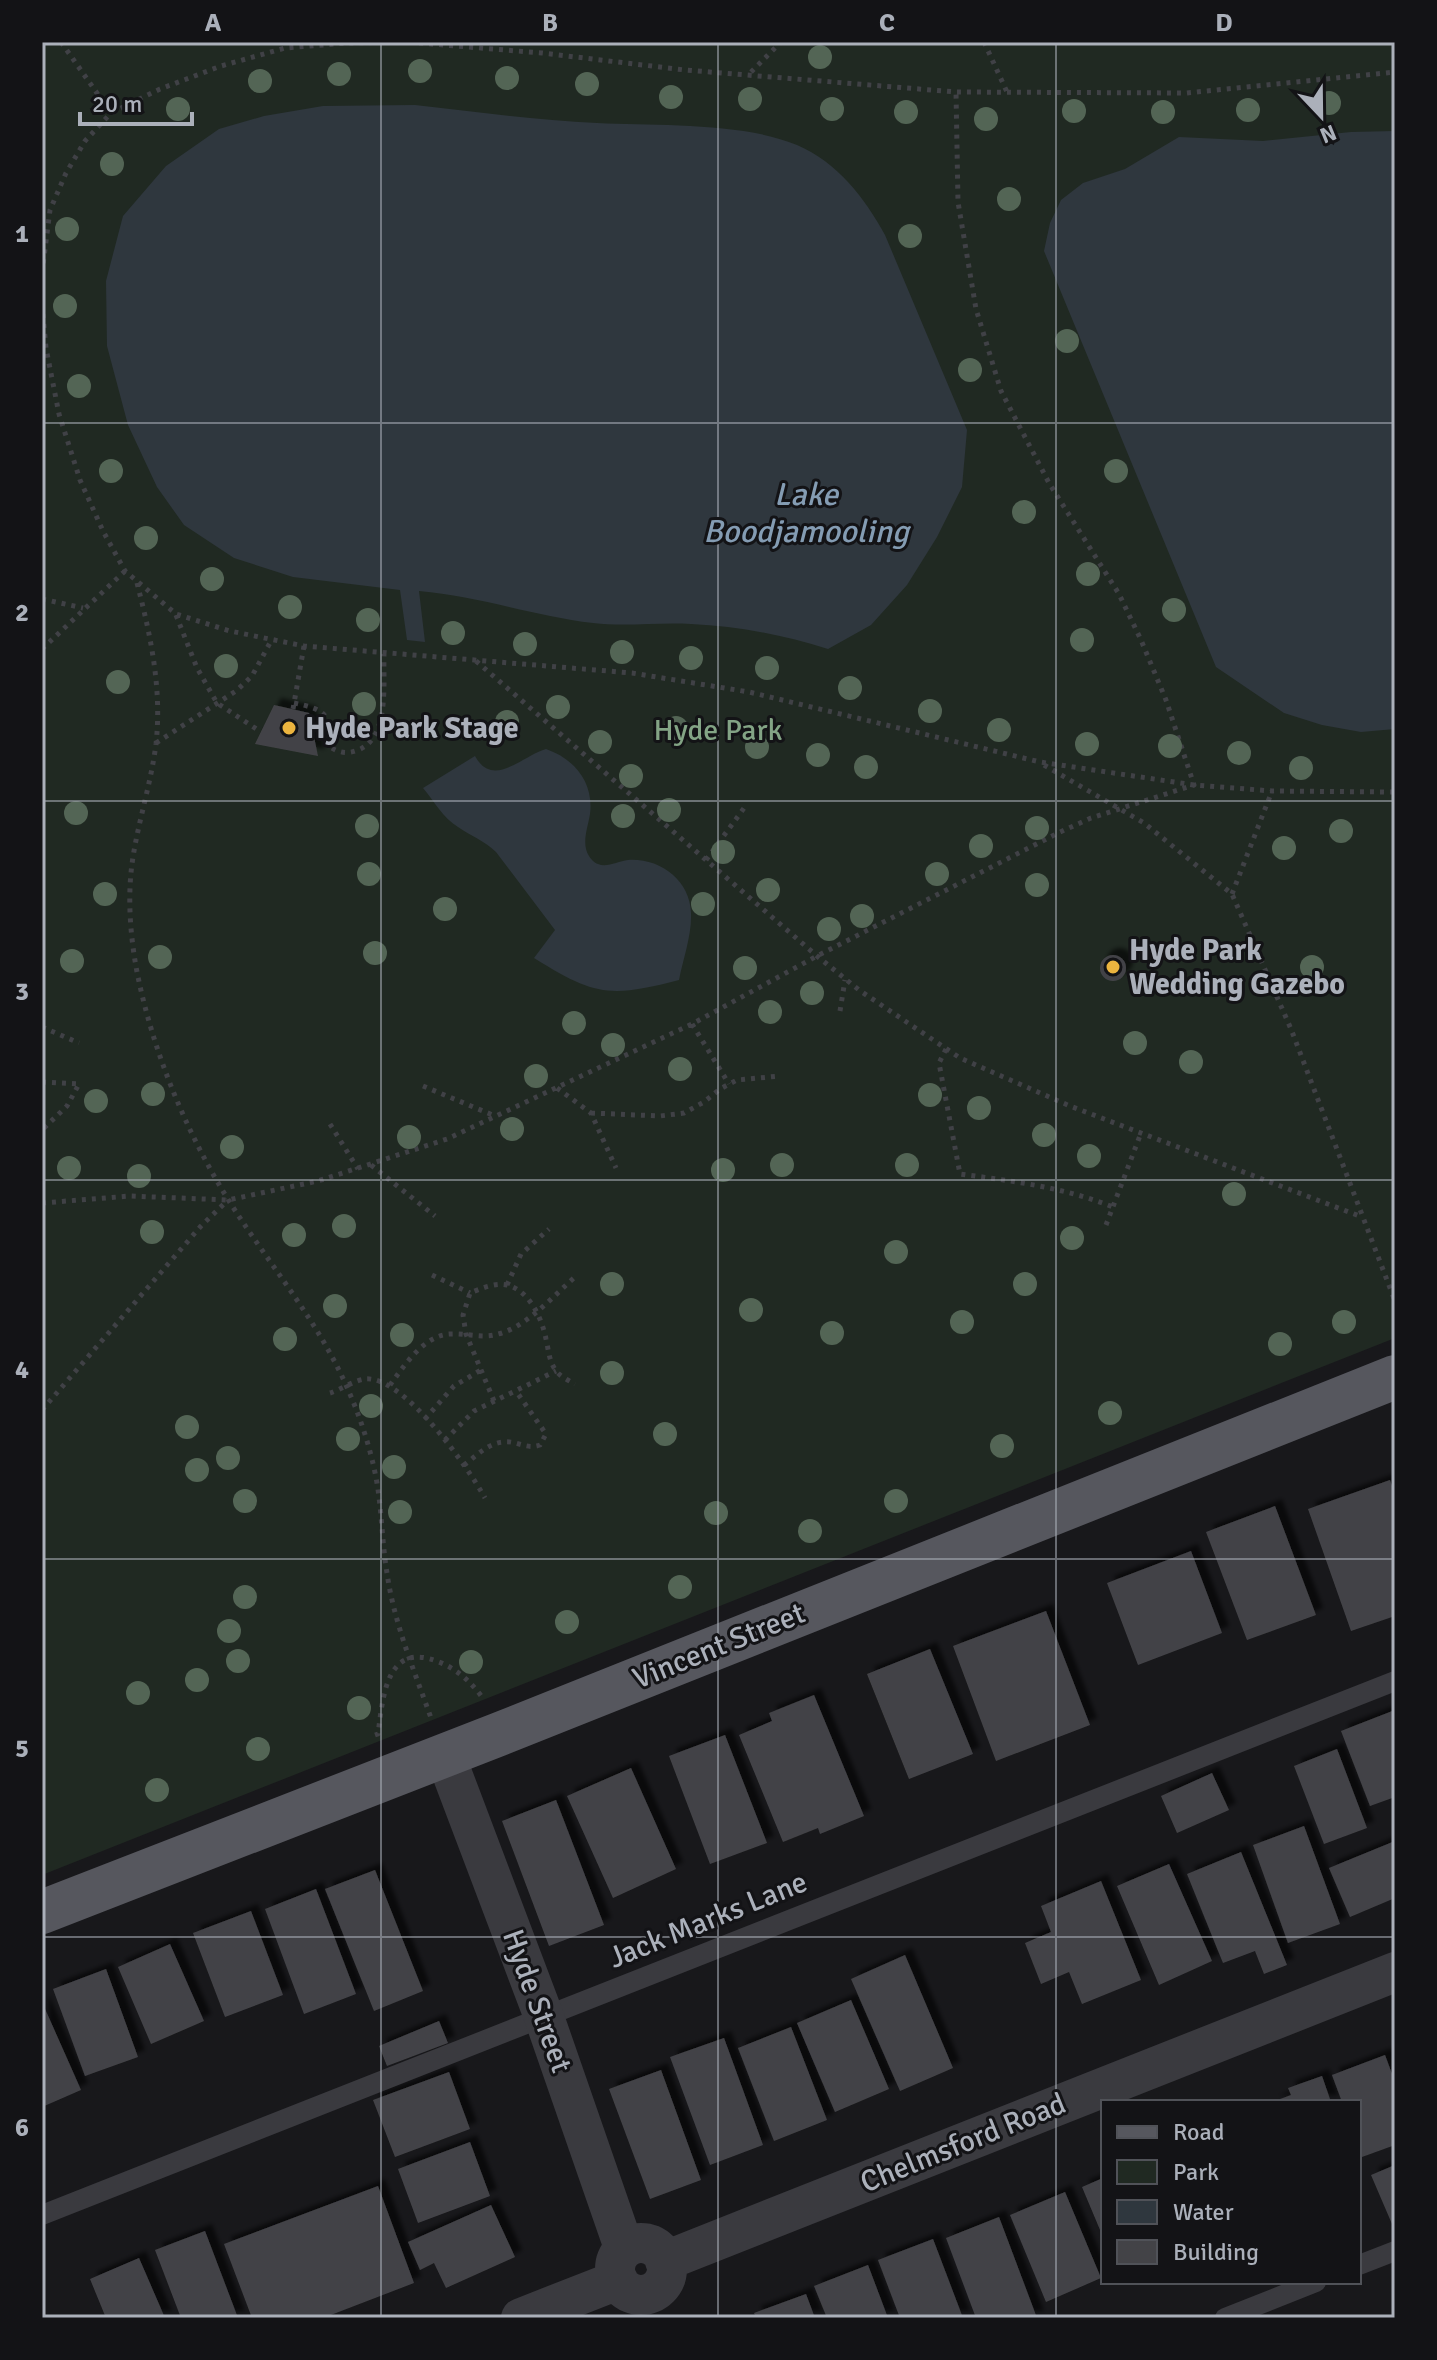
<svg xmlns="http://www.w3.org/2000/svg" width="1437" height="2360" font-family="Signika,sans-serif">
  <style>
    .green { fill: #202922 }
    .water { fill: #2f373e }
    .building { fill: #434347; filter: url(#shadow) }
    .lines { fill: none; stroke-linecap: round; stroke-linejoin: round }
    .path { stroke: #404146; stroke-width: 5; stroke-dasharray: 4 6; stroke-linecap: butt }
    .lane { stroke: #3a3a3f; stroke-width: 20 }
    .street { stroke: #3a3a3f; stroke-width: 40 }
    .primary { stroke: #56575e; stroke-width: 44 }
    .tree { fill: #536555 }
    .grid { fill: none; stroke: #abb0ba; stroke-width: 2; stroke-opacity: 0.55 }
    .poi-dot { fill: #ecb43f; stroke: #131316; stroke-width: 3 }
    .labels { text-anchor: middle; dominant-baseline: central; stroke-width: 6; stroke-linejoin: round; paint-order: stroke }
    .poi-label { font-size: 30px; font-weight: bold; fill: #abb0ba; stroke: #131316; text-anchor: start }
    .park-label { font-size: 30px; fill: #83a485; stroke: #131316 }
    .street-label { font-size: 30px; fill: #abb0ba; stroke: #131316 }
    .water-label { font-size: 32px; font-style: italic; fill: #849cb3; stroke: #131316 }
    .neatline { fill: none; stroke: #abb0ba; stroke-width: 3 }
    .grid-label { font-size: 26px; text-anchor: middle; font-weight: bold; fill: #abb0ba }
  </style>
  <defs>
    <filter id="shadow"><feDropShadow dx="7" dy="-7" stdDeviation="2" flood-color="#0009"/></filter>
  </defs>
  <rect width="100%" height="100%" fill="#18181b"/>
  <!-- green -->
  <path class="green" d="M42,42h1353v1296l-1353,537z"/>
  <!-- water -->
  <path class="water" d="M415,105c61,7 121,15 182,18 60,3 145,-1 200,22 40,17 68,53 88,90l82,195 -5,57 -25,50 -30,48 -36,40 -43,24c-45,-14 -90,-23 -137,-25 -33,-2 -66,3 -98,-1 -59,-7 -115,-27 -174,-32l6,51 -18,-2 -7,-50 -107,-13 -59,-19 -50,-33 -27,-38 -29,-62 -21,-79 -1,-65 17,-65 43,-50 53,-37 45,-13 59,-10z
    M1395,131v598l-34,3 -39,-7 -38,-12 -68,-46 -172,-416 6,-28 11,-23 22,-17 42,-14 54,-32 84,4 88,-9z
    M546,749c29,10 48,34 44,65 -2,13 -9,30 -1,42 2,3 5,7 9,8 9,4 20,-3 30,-4 32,-2 62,20 63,53 1,22 -8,46 -12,67 -69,18 -84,16 -145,-22l21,-28 -59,-78c-11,-11 -25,-16 -38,-25 -15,-9 -24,-26 -35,-39l52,-32c18,33 47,0 71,-7z"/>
  <!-- building -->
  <path class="building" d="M274,705l35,8 9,43 -63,-12z
    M1100 968a13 13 0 1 1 26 0a13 13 0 1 1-26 0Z
    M1390,1480l5,15v121l-44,15 -43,-122z
    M1275,1506l41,109 -69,25 -41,-108z
    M1191,1551l31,82 -84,32 -31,-82z
    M1046,1611l44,114 -94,36 -43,-115z
    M930,1649l43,105 -64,25 -42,-105z
    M814,1695l50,121 -44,18 -2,-6 -35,14 -44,-107 33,-14 -3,-8z
    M1395,1710v87l-25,9 -29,-75z
    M725,1735l42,108 -57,21 -41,-108z
    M1337,1749l30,79 -43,16 -30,-78z
    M631,1768l45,101 -63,29 -46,-102z
    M1212,1773l17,37 -52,23 -16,-37z
    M556,1800l48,125 -55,21 -47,-125z
    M1304,1826l36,98 -52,19 -35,-98z
    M1395,1841v57l-45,19 -21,-49z
    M1241,1852l46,113 -23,9 -9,-23 -32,12 -36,-89z
    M1169,1864l43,97 -53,24 -42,-99z
    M375,1870l48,121 -49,20 -49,-122z
    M1101,1881l40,99 -59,24 -13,-32 -28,12 -16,-41 26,-11 -10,-26z
    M316,1889l40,105 -52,20 -39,-105z
    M251,1911l32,84 -58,22 -32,-84z
    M170,1944l34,77 -53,23 -33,-77z
    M905,1955l48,113 -53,23 -49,-112z
    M106,1969l32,88 -53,19 -32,-87z
    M851,2000l38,89 -54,23 -38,-89z
    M42,2002l39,88 -39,17z
    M439,2021l9,22 -61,23 -8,-20z
    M791,2027l36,93 -53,21 -36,-93z
    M724,2038l39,107 -53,20 -40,-108z
    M1385,2055l10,27v63l-33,12 -3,-9v-46h-17l-10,-27z
    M661,2070l40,110 -51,19 -41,-110z
    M449,2072l21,57 -75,28 -22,-57z
    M1322,2076l9,26h-59l19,-7 -3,-7z
    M470,2142l20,54 -72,27 -20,-54z
    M1395,2165v66l-24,-56z
    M1103,2178v59l-21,-50z
    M378,2186l36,97 -91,35h-71l-28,-74z
    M1065,2192l36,86 -55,24 -36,-87z
    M491,2205l24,52 -69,31 -12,-25 -14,7 -12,-28z
    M999,2217l38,101h-61l-30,-80z
    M205,2231l33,87h-57l-26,-68z
    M933,2239l30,79h-63l-22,-58z
    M139,2258l26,60h-59l-16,-39z
    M868,2265l20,53h-61l-13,-32z
    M806,2294l9,24h-59l-2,-5z"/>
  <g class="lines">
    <!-- path -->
    <path class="path" d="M61,42l50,71
      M984,42l23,50
      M751,72l30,-30
      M42,273l8,-63 16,-37 19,-32 26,-28 49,-24 61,-23 64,-18 62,-5 60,-1 135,11 143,17 271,22 230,1 209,-21
      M42,304l4,44 13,66 21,66 23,51 22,40 51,43 54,17 74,15 328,27 117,19 291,70 154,23 78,6 123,1
      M137,583c14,54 25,106 19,161 -5,39 -17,75 -23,113 -6,37 -3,78 4,115 16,80 49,160 92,229 39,62 87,117 117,184 14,31 25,64 31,98 5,30 5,60 10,90 7,50 27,97 44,145
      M42,599l41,9
      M176,615l21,53 20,35 44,29
      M42,649l83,-78
      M476,661l341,295 42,34 101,68 110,48 292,111
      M294,703c29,6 40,11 33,42 10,7 19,10 31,5 32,-12 25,-68 26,-96
      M293,709l11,-63
      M156,743l80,-52 16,-15 19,-35
      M1044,765l100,58 88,71 59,135 104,272
      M706,860l41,-56
      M1232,894l40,-103
      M840,1011l5,-31
      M692,1024l37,60
      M42,1027l37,16
      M946,1049l-7,14 21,111c52,7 103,13 153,33
      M42,1082l37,2 -12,22 -25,24
      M423,1086l72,30
      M557,1088l34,25 25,55
      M591,1113l69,3 24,-3 20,-11 16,-13 17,-9 43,-4
      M330,1124l28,45
      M371,1165l64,51
      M42,1203l88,-7 98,4 90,-19 129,-42 245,-115 125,-68 241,-123 33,-15 103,-33 -28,-85 -25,-60 -22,-46 -70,-111 -48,-92 -25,-82 -18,-107 -2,-110
      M1106,1225l35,-92
      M432,1275l38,18
      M507,1285l14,-31 28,-25
      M390,1385c14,-19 34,-50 60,-51 15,-1 31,4 44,1 31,-6 58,-38 81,-58
      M330,1393c10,-3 25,-13 35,-14 38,-4 103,88 120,119
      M494,1401l-28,-67 -3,-19 7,-22c10,-4 26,-11 37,-8 23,6 35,34 39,54 3,13 3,25 13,35 4,4 11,7 16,10
      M42,1410l159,-184 27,-26
      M425,1419l29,-33 27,-16
      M445,1440l29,-29 82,-40
      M464,1465c11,-8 24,-22 39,-23 13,-2 23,8 37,3l6,-11 -30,-43
      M375,1735l3,-1c5,-37 8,-94 61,-72 18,7 32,20 43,35"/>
    <!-- lane -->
    <path class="lane" d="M42,2215l1353,-534
      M1359,2265l36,-14
      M1225,2318l91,-36"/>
    <!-- street -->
    <path class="street" d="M445,1755l99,262 77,222 8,7
      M615 2269a26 26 0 1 1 52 0a26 26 0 1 1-52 0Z
      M665,2261l730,-289
      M521,2318l97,-38"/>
    <!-- primary -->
    <path class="primary" d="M42,1912l455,-177 898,-358"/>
  </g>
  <!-- trees -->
  <g class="tree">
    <circle cx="820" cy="57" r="12"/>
    <circle cx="420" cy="71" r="12"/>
    <circle cx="339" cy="74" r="12"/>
    <circle cx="507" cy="78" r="12"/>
    <circle cx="260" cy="81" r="12"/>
    <circle cx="587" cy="84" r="12"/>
    <circle cx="671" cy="97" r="12"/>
    <circle cx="750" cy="99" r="12"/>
    <circle cx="1329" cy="103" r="12"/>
    <circle cx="178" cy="109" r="12"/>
    <circle cx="832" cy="109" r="12"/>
    <circle cx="1248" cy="110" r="12"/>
    <circle cx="1074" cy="111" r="12"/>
    <circle cx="906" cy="112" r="12"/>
    <circle cx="1163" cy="112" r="12"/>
    <circle cx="986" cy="119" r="12"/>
    <circle cx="112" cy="164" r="12"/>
    <circle cx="1009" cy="199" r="12"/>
    <circle cx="67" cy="229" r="12"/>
    <circle cx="910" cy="236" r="12"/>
    <circle cx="65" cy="306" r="12"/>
    <circle cx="1067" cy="341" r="12"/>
    <circle cx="970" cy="370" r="12"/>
    <circle cx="79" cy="386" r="12"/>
    <circle cx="111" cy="471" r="12"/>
    <circle cx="1116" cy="471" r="12"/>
    <circle cx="1024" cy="512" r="12"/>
    <circle cx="146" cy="538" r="12"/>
    <circle cx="1088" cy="574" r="12"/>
    <circle cx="212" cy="579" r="12"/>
    <circle cx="290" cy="607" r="12"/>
    <circle cx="1174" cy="610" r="12"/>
    <circle cx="368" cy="620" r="12"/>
    <circle cx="453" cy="633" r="12"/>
    <circle cx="1082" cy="640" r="12"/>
    <circle cx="525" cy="644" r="12"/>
    <circle cx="622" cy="652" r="12"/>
    <circle cx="691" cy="658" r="12"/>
    <circle cx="226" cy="666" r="12"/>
    <circle cx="767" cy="668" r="12"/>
    <circle cx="118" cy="682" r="12"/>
    <circle cx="850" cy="688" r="12"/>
    <circle cx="364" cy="704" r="12"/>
    <circle cx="558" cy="707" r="12"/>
    <circle cx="930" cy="711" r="12"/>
    <circle cx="507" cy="722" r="12"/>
    <circle cx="676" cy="728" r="12"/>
    <circle cx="999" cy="730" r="12"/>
    <circle cx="600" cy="742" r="12"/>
    <circle cx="1087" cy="744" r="12"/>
    <circle cx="1170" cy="746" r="12"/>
    <circle cx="757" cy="747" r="12"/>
    <circle cx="1239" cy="753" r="12"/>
    <circle cx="818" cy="755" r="12"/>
    <circle cx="866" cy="767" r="12"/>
    <circle cx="1301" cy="768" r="12"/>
    <circle cx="631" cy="776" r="12"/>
    <circle cx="669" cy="810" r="12"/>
    <circle cx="76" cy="813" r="12"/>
    <circle cx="623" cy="816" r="12"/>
    <circle cx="367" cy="826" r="12"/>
    <circle cx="1037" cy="828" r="12"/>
    <circle cx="1341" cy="831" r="12"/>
    <circle cx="981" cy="846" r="12"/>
    <circle cx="1284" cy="848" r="12"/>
    <circle cx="723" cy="852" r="12"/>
    <circle cx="369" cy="874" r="12"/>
    <circle cx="937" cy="874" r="12"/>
    <circle cx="1037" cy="885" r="12"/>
    <circle cx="768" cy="890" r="12"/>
    <circle cx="105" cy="894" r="12"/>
    <circle cx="703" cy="904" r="12"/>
    <circle cx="445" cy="909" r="12"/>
    <circle cx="862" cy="916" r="12"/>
    <circle cx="829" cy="929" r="12"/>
    <circle cx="375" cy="953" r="12"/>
    <circle cx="160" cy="957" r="12"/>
    <circle cx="72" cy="961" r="12"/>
    <circle cx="1312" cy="967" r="12"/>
    <circle cx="745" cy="968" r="12"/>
    <circle cx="812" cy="993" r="12"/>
    <circle cx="770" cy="1012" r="12"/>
    <circle cx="574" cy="1023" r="12"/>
    <circle cx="1135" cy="1043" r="12"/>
    <circle cx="613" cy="1045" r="12"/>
    <circle cx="1191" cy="1062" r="12"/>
    <circle cx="680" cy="1069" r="12"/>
    <circle cx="536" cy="1076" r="12"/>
    <circle cx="153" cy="1094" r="12"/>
    <circle cx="930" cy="1095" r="12"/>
    <circle cx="96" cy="1101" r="12"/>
    <circle cx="979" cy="1108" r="12"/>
    <circle cx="512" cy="1129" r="12"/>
    <circle cx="1044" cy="1135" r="12"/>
    <circle cx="409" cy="1137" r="12"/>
    <circle cx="232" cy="1147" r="12"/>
    <circle cx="1089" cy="1156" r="12"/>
    <circle cx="782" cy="1165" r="12"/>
    <circle cx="907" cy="1165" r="12"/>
    <circle cx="69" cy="1168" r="12"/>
    <circle cx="723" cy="1170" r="12"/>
    <circle cx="139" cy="1176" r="12"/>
    <circle cx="1234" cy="1194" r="12"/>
    <circle cx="344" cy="1226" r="12"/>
    <circle cx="152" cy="1232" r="12"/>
    <circle cx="294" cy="1235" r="12"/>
    <circle cx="1072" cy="1238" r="12"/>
    <circle cx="896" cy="1252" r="12"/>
    <circle cx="612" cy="1284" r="12"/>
    <circle cx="1025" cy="1284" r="12"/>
    <circle cx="335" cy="1306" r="12"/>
    <circle cx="751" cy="1310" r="12"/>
    <circle cx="962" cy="1322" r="12"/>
    <circle cx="1344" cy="1322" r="12"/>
    <circle cx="832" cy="1333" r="12"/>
    <circle cx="402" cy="1335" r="12"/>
    <circle cx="285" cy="1339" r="12"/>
    <circle cx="1280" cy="1344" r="12"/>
    <circle cx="612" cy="1373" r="12"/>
    <circle cx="371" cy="1406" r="12"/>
    <circle cx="1110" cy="1413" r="12"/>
    <circle cx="187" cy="1427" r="12"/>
    <circle cx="665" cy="1434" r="12"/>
    <circle cx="348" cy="1439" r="12"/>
    <circle cx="1002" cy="1446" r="12"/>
    <circle cx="228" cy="1458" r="12"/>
    <circle cx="394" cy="1467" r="12"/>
    <circle cx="197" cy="1470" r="12"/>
    <circle cx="245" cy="1501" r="12"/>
    <circle cx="896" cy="1501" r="12"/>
    <circle cx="400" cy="1512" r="12"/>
    <circle cx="716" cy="1513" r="12"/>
    <circle cx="810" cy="1531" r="12"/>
    <circle cx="680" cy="1587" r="12"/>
    <circle cx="245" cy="1597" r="12"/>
    <circle cx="567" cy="1622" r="12"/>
    <circle cx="229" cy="1631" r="12"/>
    <circle cx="238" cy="1661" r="12"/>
    <circle cx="471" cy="1662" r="12"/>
    <circle cx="197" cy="1680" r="12"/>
    <circle cx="138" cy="1693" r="12"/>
    <circle cx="359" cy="1708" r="12"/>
    <circle cx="258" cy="1749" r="12"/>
    <circle cx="157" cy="1790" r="12"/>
  </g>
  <!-- grid -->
  <path class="grid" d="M381,42v2276M718,42v2276M1056,42v2276M42,423h1353M42,801h1353M42,1180h1353M42,1559h1353M42,1937h1353"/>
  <!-- markers -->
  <g class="poi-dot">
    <circle cx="289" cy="728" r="8"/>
    <circle cx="1113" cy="967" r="8"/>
  </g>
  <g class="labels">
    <!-- poi labels -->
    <g class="poi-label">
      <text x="305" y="728">Hyde Park Stage</text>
      <text x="1129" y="950">Hyde Park<tspan x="1129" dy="34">Wedding Gazebo</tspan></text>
    </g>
    <!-- park labels -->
    <g class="park-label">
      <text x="718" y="730">Hyde Park</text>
    </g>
    <!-- street labels -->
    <g class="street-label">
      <text transform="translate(719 1646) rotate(-22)">Vincent Street</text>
      <text transform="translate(708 1920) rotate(-22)">Jack Marks Lane</text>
      <text transform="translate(537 2001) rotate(70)">Hyde Street</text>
      <text transform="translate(963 2143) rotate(-22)">Chelmsford Road</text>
    </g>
    <!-- water labels -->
    <g class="water-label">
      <text x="806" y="494">Lake<tspan x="806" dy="37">Boodjamooling</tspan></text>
    </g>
  </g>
  <!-- border -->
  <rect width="1437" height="2360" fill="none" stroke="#131316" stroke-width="88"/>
  <!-- legend -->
  <rect x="1101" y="2100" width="260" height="184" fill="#131316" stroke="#505258" stroke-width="2"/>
  <rect x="1117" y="2126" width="40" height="12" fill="#56575e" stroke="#505258" stroke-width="2"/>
  <text x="1173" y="2140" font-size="24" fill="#abb0ba">Road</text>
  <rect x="1117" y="2160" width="40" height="24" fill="#202922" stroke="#505258" stroke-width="2"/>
  <text x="1173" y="2180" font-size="24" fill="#abb0ba">Park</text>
  <rect x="1117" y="2200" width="40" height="24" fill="#2f373e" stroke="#505258" stroke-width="2"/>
  <text x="1173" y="2220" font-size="24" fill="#abb0ba">Water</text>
  <rect x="1117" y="2240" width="40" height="24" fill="#434347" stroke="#505258" stroke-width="2"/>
  <text x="1173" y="2260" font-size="24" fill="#abb0ba">Building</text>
  <!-- north arrow -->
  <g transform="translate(1321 116) rotate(158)" stroke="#131316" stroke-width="6" paint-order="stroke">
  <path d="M0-6L14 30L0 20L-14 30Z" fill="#abb0ba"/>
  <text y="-12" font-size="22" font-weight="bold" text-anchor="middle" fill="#abb0ba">N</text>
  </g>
  <!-- scale -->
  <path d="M80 112v12h112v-12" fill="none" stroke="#abb0ba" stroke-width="4"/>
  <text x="92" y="112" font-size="24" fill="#abb0ba" stroke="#131316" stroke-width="6" paint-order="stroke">20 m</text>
  <rect x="44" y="44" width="1349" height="2272" class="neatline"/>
  <g class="grid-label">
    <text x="213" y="31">A</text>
    <text x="550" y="31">B</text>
    <text x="887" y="31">C</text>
    <text x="1224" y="31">D</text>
    <text x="22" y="242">1</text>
    <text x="22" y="621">2</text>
    <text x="22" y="1000">3</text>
    <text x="22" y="1378">4</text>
    <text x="22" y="1757">5</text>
    <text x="22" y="2136">6</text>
  </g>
</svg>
